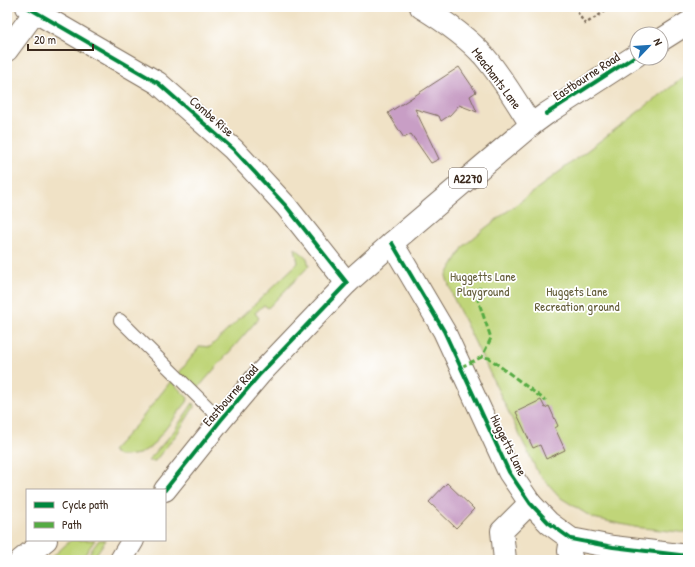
<svg xmlns="http://www.w3.org/2000/svg" width="695" height="567" font-family="'Patrick Hand',sans-serif">
  <style>
    .green { fill: #c0d579; stroke: #7e804c }
    .building { fill: #c89ec5 }
    .lines { fill: none; stroke-linecap: round; stroke-linejoin: round }
    .lane-casing { stroke: #7a6a59; stroke-width: 14 }
    .street-casing { stroke: #7a6a59; stroke-width: 24 }
    .secondary-casing { stroke: #7a6a59; stroke-width: 24 }
    .primary-casing { stroke: #7a6a59; stroke-width: 24 }
    .path { stroke: #7a6a59; stroke-width: 2.5; stroke-dasharray: 3 3; stroke-linecap: butt }
    .lane { stroke: #fff; stroke-width: 12 }
    .street { stroke: #fff; stroke-width: 22 }
    .secondary { stroke: #fff; stroke-width: 22 }
    .primary { stroke: #fff; stroke-width: 22 }
    .quiet { stroke: #55ab43; stroke-width: 3; stroke-dasharray: 6 3; stroke-linecap: butt }
    .cycleway-casing { stroke: #fff; stroke-width: 6 }
    .cycleway { stroke: #00873e; stroke-width: 4 }
    .labels { text-anchor: middle; dominant-baseline: central; stroke-width: 3.5; stroke-linejoin: round; paint-order: stroke }
    .shield { fill: #fff; stroke: #766a62; stroke-width: 1 }
    .shield-label { font-size: 12px; font-weight: bold; fill: #3b2a1e }
    .street-label { font-size: 13px; fill: #3b2a1e; stroke: #fff }
    .park-label { font-size: 13px; fill: #635d39; stroke: #fff }
  </style>
  <rect width="100%" height="100%" fill="#fff"/>
  <filter id="ink" filterUnits="userSpaceOnUse"><feTurbulence type="fractalNoise" baseFrequency=".025" numOctaves="2"/><feDisplacementMap in="SourceGraphic" scale="8" xChannelSelector="R" yChannelSelector="G"/><feConvolveMatrix kernelMatrix="1 2 1 2 8 2 1 2 1" color-interpolation-filters="sRGB"/></filter>
  <filter id="wash" filterUnits="userSpaceOnUse"><feTurbulence type="fractalNoise" baseFrequency=".012" numOctaves="4" result="noise"/><feDisplacementMap in="SourceGraphic" scale="16" xChannelSelector="R" yChannelSelector="G"/><feGaussianBlur stdDeviation="0.9" result="paint"/><feColorMatrix in="noise" values="0 0 0 0 0 0 0 0 0 0 0 0 0 0 0 0 0 1.4 0 .05"/><feComposite in="paint" operator="in"/></filter>
  <g filter="url(#wash)">
    <rect width="100%" height="100%" fill="#f0e2c6"/>
    <!-- green -->
    <path class="green" d="M688,74v459l-54,-6 -41,-9 -32,-20 -23,-25 -85,-176 -7,-21 18,-30 20,-17z
      M295,248l12,10 2,8 -41,42 -4,-3 -9,8 4,5 -61,70 -19,-15 21,-27 10,1 88,-84z
      M171,381l17,17 -1,4 -36,45 -12,7 -13,2h-7l-7,-5 25,-27z
      M193,403l1,4 -17,27 -22,27h-7l26,-30z
      M71,540h24l-14,20h-32z
      M99,540h7l-14,20h-8z"/>
    <g id="blocks">
      <!-- building -->
      <path class="building" d="M459,67l17,25 -6,4 7,16 -18,-7 -9,10 -9,6 -2,-5 -24,-7 24,50 -8,4 -20,-29 -7,4 -16,-25z
        M541,400l4,8 4,-2 9,20 -3,2 10,22 -19,9 -6,-14 -7,3 -17,-36z
        M447,483l27,26 -18,19 -27,-26z"/>
    </g>
  </g>
  <g filter="url(#ink)">
    <use href="#blocks" fill-opacity="0" stroke="#7a6a59" stroke-width="1"/>
    <g class="lines">
      <!-- lane casing -->
      <g class="lane-casing">
        <path id="lane" d="M120,320l101,100"/>
      </g>
      <!-- street casing -->
      <g class="street-casing">
        <path id="street" d="M27,7l131,76 75,66 53,57 61,77
          M421,7c23,14 45,29 63,49 18,21 32,45 47,69
          M7,50l28,-38
          M571,539l-2,12 3,9
          M505,560l-3,-29 28,-28"/>
      </g>
      <!-- secondary casing -->
      <g class="secondary-casing">
        <path id="secondary" d="M392,243l52,88 65,141 21,31 19,20 22,16 42,8 75,9
          M21,560l25,-20"/>
      </g>
      <!-- primary casing -->
      <g class="primary-casing">
        <path id="primary" d="M661,40l27,-17
          M165,490l56,-70 39,-46 87,-91 45,-40 139,-118 15,-11 91,-59
          M121,560l12,-20"/>
      </g>
      <!-- path -->
      <path class="path" d="M574,7l11,17 27,-17"/>
      <!-- lane -->
      <use href="#lane" class="lane"/>
      <!-- street -->
      <use href="#street" class="street"/>
      <!-- secondary -->
      <use href="#secondary" class="secondary"/>
      <!-- primary -->
      <use href="#primary" class="primary"/>
      <!-- quiet -->
      <path class="quiet" d="M480,287l-2,13 13,38 -9,19
        M461,367l21,-10 7,1 57,43"/>
      <!-- cycleway casing -->
      <g class="cycleway-casing">
        <path id="cycleway" d="M27,7l131,76 75,66 53,57 61,77 -87,91 -39,46 -56,70
          M546,114l91,-59
          M392,243l52,88 65,141 21,31 19,20 22,16 42,8 75,9"/>
      </g>
      <!-- cycleway -->
      <use href="#cycleway" class="cycleway"/>
    </g>
  </g>
  <g class="labels">
    <!-- shield labels -->
    <rect class="shield" x="449" y="168" width="38" height="20" rx="3"/>
    <g class="shield-label">
      <text x="468" y="178">A2270</text>
    </g>
    <!-- street labels -->
    <g class="street-label">
      <text transform="translate(586 76) rotate(-33)">Eastbourne Road</text>
      <text transform="translate(497 78) rotate(53)">Meachants Lane</text>
      <text transform="translate(212 116) rotate(41)">Combe Rise</text>
      <text transform="translate(230 395) rotate(-49)">Eastbourne Road</text>
      <text transform="translate(509 445) rotate(64)">Huggetts Lane</text>
    </g>
    <!-- park labels -->
    <g class="park-label">
      <text x="483" y="276">Huggetts Lane<tspan x="483" dy="15">Playground</tspan></text>
      <text x="577" y="291">Huggets Lane<tspan x="577" dy="15">Recreation ground</tspan></text>
    </g>
  </g>
  <!-- margin -->
  <rect width="695" height="567" fill="none" stroke="#fff" stroke-width="24"/>
  <!-- legend -->
  <rect x="26" y="489" width="140" height="52" fill="#ffffff" stroke="#b1aaa5"/>
  <rect x="34" y="502" width="20" height="6" fill="#00873e" stroke="#b1aaa5"/>
  <text x="62" y="509" font-size="12" fill="#3b2a1e">Cycle path</text>
  <rect x="34" y="522" width="20" height="6" fill="#55ab43" stroke="#b1aaa5"/>
  <text x="62" y="529" font-size="12" fill="#3b2a1e">Path</text>
  <!-- north arrow -->
  <g transform="translate(649 46) rotate(65)"><circle r="19" fill="#ffffff" stroke="#b1aaa5"/>
  <path d="M0-3L7 15L0 10L-7 15Z" fill="#1f6fb2"/>
  <text y="-6" font-size="11" font-weight="bold" text-anchor="middle" fill="#3b2a1e">N</text>
  </g>
  <!-- scale -->
  <path d="M28 44v6h65v-6" fill="none" stroke="#3b2a1e" stroke-width="2"/>
  <text x="34" y="44" font-size="12" fill="#3b2a1e" stroke="#ffffff" stroke-width="3" paint-order="stroke">20 m</text>
</svg>
